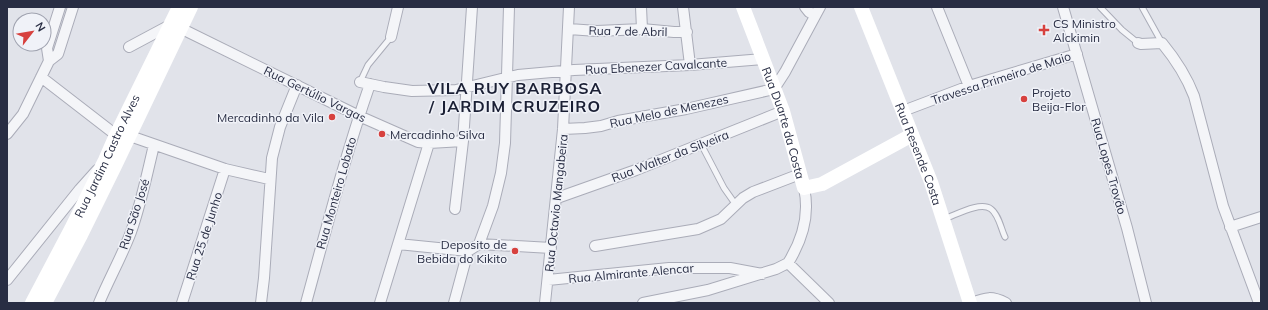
<svg xmlns="http://www.w3.org/2000/svg" width="1268" height="310" font-family="Mulish,sans-serif">
  <style>
    .lines { fill: none; stroke-linecap: round; stroke-linejoin: round }
    .lane-casing { stroke: #aaacb8; stroke-width: 7 }
    .street-casing { stroke: #aaacb8; stroke-width: 12 }
    .lane { stroke: #f4f5f8; stroke-width: 5 }
    .street { stroke: #f4f5f8; stroke-width: 10 }
    .secondary { stroke: #fff; stroke-width: 14 }
    .poi-dot { fill: #d7413e; stroke: #f0f2f8; stroke-width: 1.5 }
    .labels { text-anchor: middle; dominant-baseline: central; stroke-width: 3; stroke-linejoin: round; paint-order: stroke }
    .poi-label { font-size: 12px; fill: #282d43; stroke: #f0f2f8; text-anchor: start }
    .street-label { font-size: 12px; fill: #282d43; stroke: #f0f2f8 }
    .district-label { font-size: 16px; font-weight: bold; letter-spacing: 1px; fill: #1a1f34; stroke: #f0f2f8 }
  </style>
  <rect width="100%" height="100%" fill="#e1e3ea"/>
  <g class="lines">
    <!-- lane casing -->
    <g class="lane-casing">
      <path id="lane" d="M1100,7l22,23 16,13
        M1142,7l20,36
        M360,82l8,-17 23,-28
        M701,144l23,44 12,17
        M944,219c12,-4 36,-18 47,-10 8,6 10,20 14,28"/>
    </g>
    <!-- street casing -->
    <g class="street-casing">
      <path id="street" d="M641,7l1,22
        M683,7l7,58
        M805,7l4,5 6,3
        M937,7l32,79
        M1063,7l64,221 19,75
        M569,29l28,2 45,-2 32,3h13
        M391,37l7,-30
        M1138,43l3,1 21,-1c14,17 24,32 32,53l29,110 36,97
        M129,47l43,-23 187,92 59,26 11,1 34,-2
        M49,61l-2,-13 13,-41
        M41,77l75,58
        M360,82l24,5 28,4 44,-1 62,-15 56,-5 116,-5 73,-6
        M903,111l66,-25 108,-32
        M563,129l22,-1 16,-2 17,-5 68,-12 88,-20 11,-17 35,-65
        M7,134l16,-20 26,-53 9,-7 15,-47
        M130,136l95,33 44,10
        M557,198l79,-28 147,-59
        M455,209l8,-68 9,-134
        M1230,227l31,-10
        M398,244l70,7 11,-7 72,4
        M479,244l14,-38 8,-33 4,-30 4,-136
        M595,246l103,-17 23,-10 22,-21 10,-6 47,-18
        M788,263c15,-24 22,-48 16,-75
        M788,263l41,40
        M7,280l73,-91 17,-19
        M548,280l121,-12h61l32,6
        M99,303c10,-24 23,-47 32,-71 10,-28 16,-58 23,-87
        M182,303l43,-134
        M261,303l3,-25 8,-120 8,-31 17,-42
        M306,303c20,-73 39,-147 64,-219
        M380,303l49,-160
        M454,303l14,-52
        M545,303l18,-174 6,-122
        M643,303l65,-13 68,-21 12,-6
        M972,303c14,-6 20,-7 34,0"/>
    </g>
    <!-- lane -->
    <use href="#lane" class="lane"/>
    <!-- street -->
    <use href="#street" class="street"/>
    <!-- secondary -->
    <g class="secondary">
      <path id="s1" d="M743,7l40,104 21,77 18,-4 90,-49"/>
      <path id="s2" d="M861,7l70,175 39,121"/>
      <path id="s3" d="M32,303l39,-74 34,-69 11,-25 63,-128"/>
      <path d="M45,303l36,-68 34,-69 76,-159"/>
    </g>
  </g>
  <!-- markers -->
  <g class="poi-dot">
    <path d="M1042 24h4v4h4v4h-4v4h-4v-4h-4v-4h4z"/>
    <circle cx="1024" cy="99" r="4"/>
    <circle cx="332" cy="117" r="4"/>
    <circle cx="382" cy="134" r="4"/>
    <circle cx="515" cy="251" r="4"/>
  </g>
  <g class="labels">
    <!-- poi labels -->
    <g class="poi-label">
      <text x="1053" y="23">CS Ministro<tspan x="1053" dy="14">Alckimin</tspan></text>
      <text x="1032" y="92">Projeto<tspan x="1032" dy="14">Beija-Flor</tspan></text>
      <text x="324" y="117" text-anchor="end">Mercadinho da Vila</text>
      <text x="390" y="134">Mercadinho Silva</text>
      <text x="507" y="244" text-anchor="end">Deposito de<tspan x="507" dy="14">Bebida do Kikito</tspan></text>
    </g>
    <!-- street labels -->
    <g class="street-label">
      <text transform="translate(628 31) rotate(1)">Rua 7 de Abril</text>
      <text transform="translate(656 66) rotate(-3)">Rua Ebenezer Cavalcante</text>
      <text transform="translate(1001 78) rotate(-18)">Travessa Primeiro de Maio</text>
      <text transform="translate(315 94) rotate(26)">Rua Gertúlio Vargas</text>
      <text transform="translate(669 111) rotate(-12)">Rua Melo de Menezes</text>
      <text stroke="none"><textPath href="#s1" startOffset="123">Rua Duarte da Costa</textPath></text>
      <text stroke="none"><textPath href="#s2" startOffset="158">Rua Resende Costa</textPath></text>
      <text stroke="none"><textPath href="#s3" startOffset="165">Rua Jardim Castro Alves</textPath></text>
      <text transform="translate(670 156) rotate(-21)">Rua Walter da Silveira</text>
      <text transform="translate(1109 166) rotate(74)">Rua Lopes Trovão</text>
      <text transform="translate(336 193) rotate(-74)">Rua Monteiro Lobato</text>
      <text transform="translate(556 203) rotate(-84)">Rua Octavio Mangabeira</text>
      <text transform="translate(134 214) rotate(-72)">Rua São José</text>
      <text transform="translate(204 236) rotate(-72)">Rua 25 de Junho</text>
      <text transform="translate(631 273) rotate(-5)">Rua Almirante Alencar</text>
    </g>
    <!-- district labels -->
    <g class="district-label">
      <text x="515" y="88">VILA RUY BARBOSA<tspan x="515" dy="18">/ JARDIM CRUZEIRO</tspan></text>
    </g>
  </g>
  <!-- border -->
  <rect width="1268" height="310" fill="none" stroke="#282d43" stroke-width="16"/>
  <!-- north arrow -->
  <g transform="translate(32 32) rotate(59)"><circle r="19" fill="#f0f2f8" stroke="#a0a3b0"/>
  <path d="M0-3L7 15L0 10L-7 15Z" fill="#d7413e"/>
  <text y="-6" font-size="11" font-weight="bold" text-anchor="middle" fill="#282d43">N</text>
  </g>
</svg>
